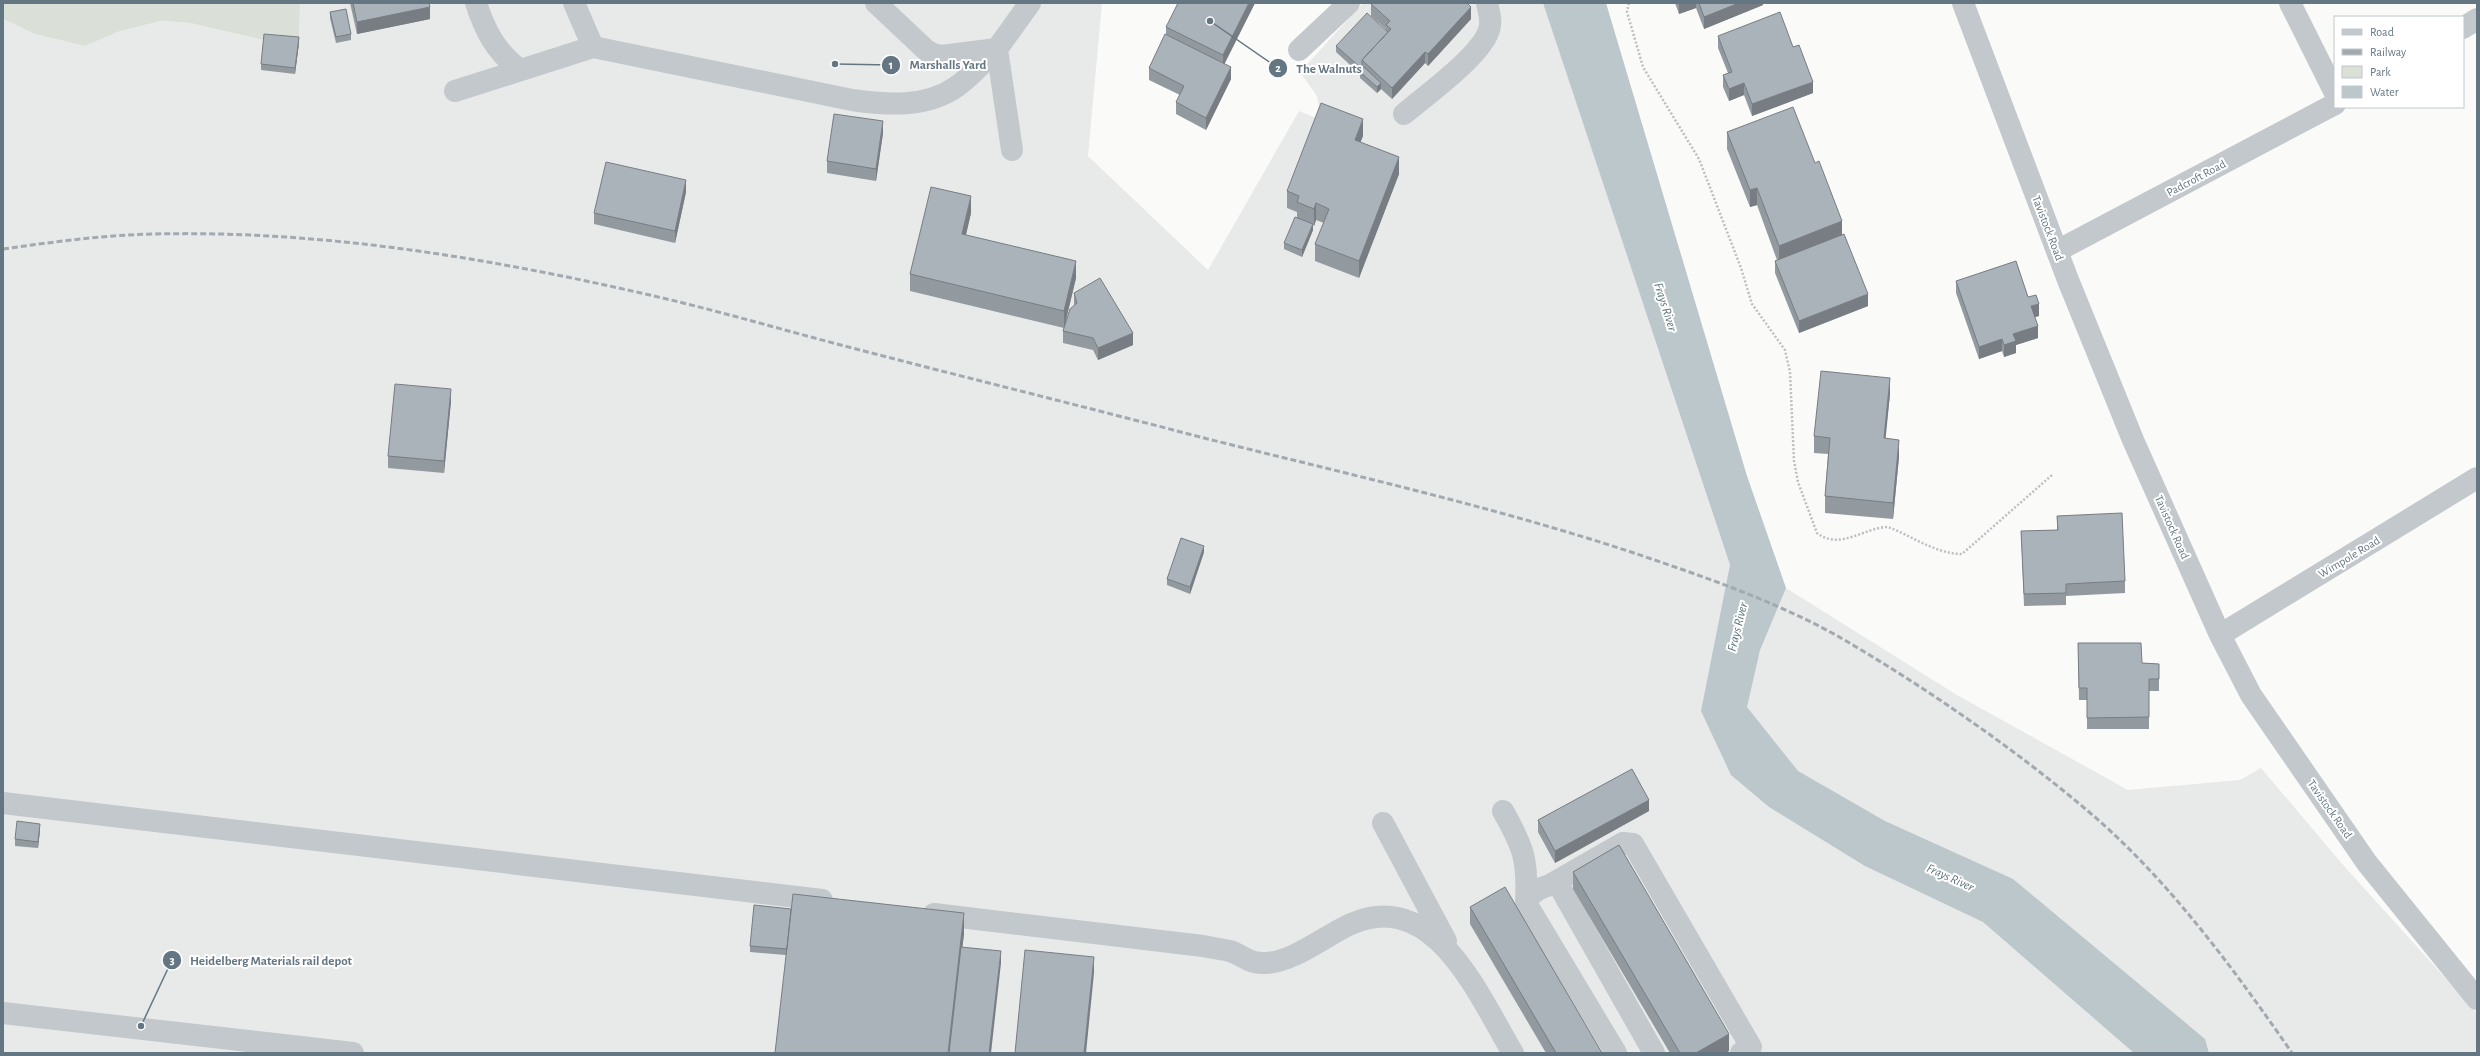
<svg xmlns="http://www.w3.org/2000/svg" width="2480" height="1056" font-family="'Alegreya Sans',sans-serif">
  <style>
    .built { fill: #e8e9e9 }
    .green { fill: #dadfd7 }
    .water { fill: #bbc7cb }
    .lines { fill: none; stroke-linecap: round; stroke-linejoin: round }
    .path { stroke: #bbbfc2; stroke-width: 2.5; stroke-dasharray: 2 2; stroke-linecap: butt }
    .minor { stroke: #c3c8cc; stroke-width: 22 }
    .rail { stroke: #a2aab0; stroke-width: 3; stroke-dasharray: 6 3; stroke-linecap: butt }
    .wall { fill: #929a9f }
    .shaded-wall { fill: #777d82 }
    .building { fill: #aab3b9; stroke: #777d82 }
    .labels { text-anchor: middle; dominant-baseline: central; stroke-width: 4; stroke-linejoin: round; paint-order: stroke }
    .street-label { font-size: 12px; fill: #657683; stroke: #fff }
    .water-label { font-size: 13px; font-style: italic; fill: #60757c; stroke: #fff }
    .leader { fill: none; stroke: #657683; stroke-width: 1.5 }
    .callout-dot { fill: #657683; stroke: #fff; stroke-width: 1.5 }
    .mark-label { font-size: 12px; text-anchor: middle; font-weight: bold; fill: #fff }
    .callout-label { font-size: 13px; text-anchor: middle; font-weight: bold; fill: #657683; stroke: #fff; stroke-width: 4; stroke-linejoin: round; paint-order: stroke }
  </style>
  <rect width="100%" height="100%" fill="#fafaf8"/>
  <!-- built -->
  <path class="built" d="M300,3h802l-14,153 120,114 91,-159 22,9 -4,-24 -17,-24 63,-69h180l187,562 56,23 171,107 171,95 112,-10 21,-12 83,98 133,147v40h-2474v-1034l32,15 50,12 35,-15 41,-10 29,2 74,17 35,3z"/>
  <!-- green -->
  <path class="green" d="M3,3h297l-1,40 -35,-3 -74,-17 -29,-2 -41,10 -35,15 -50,-12 -32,-15z"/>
  <!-- water -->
  <path class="water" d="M1543,3h63l141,473 39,112 -26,62 -13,57 51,64 87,50 128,58 192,160 4,14h-75l-151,-131 -118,-56 -96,-59 -38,-32 -30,-64 29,-146z"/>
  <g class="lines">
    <!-- path -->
    <path class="path" d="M1629,3l-2,9 16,55 56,92 42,109 11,36 33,46 5,22 4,89 4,21 19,51c23,18 48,-6 71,-6 24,9 48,27 74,27l90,-79"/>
    <!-- minor -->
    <path class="minor" d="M476,3c9,28 20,49 44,67
      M574,3l19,44 259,53c34,5 74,8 104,-13 15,-10 28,-26 41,-38
      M876,3l50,47 7,4 8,2 56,-7 33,-46
      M1963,3l105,277 65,160 87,195 31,60 116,168 110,136
      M2290,3l45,90
      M2463,28l14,-9
      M997,49l15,101
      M1299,50l50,-47
      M455,91l138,-44
      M1404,114c22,-19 77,-58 85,-84 3,-9 0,-18 -2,-27
      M2057,251l278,-147
      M2220,635l257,-157
      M3,803l819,97
      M1503,811c21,37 25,49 23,92
      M1383,823l63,118
      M1548,886l75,-43 10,1 118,203 -10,6
      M934,914l269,32c9,2 18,3 27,5 15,5 18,13 36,12 28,-1 60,-28 85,-39 84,-37 128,73 162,129
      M3,1013l350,40
      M1616,1053l-90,-150c4,-11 21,-20 32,-18l3,4 93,164"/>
    <!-- rail -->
    <path class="rail" d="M3,249c50,-7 100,-14 151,-15 169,-4 335,24 500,62 61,14 122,32 183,48 122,32 245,62 367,94 143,36 287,68 427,114 71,24 145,49 210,86 84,49 174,111 248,174 78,66 145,157 203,241"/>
  </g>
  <!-- wall -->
  <path class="wall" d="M350,3h79l1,16 -73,15z
    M1255,3l-31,60 7,16 -25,51 -30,-16v-12l4,-7 -31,-15v-12l17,-33v-8z
    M1675,3h88v2l-59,24 -8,-21 -17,6z
    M1371,4l100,15 -43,47 -3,-3 -33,36 -11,-10 -4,4 -17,-15v-4l-24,-22v-6l50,-16v-1l-15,-13z
    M330,12l21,22v6l-15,3 -6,-25z
    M1718,36l75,11 20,46 -61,23 -8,-21 -15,6 -6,-14v-12l5,-2 -10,-25z
    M299,43l-4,31 -34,-4v-6z
    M1727,132l115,103 26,71 -69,27 -24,-60v-12l2,-1 -20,-55 -7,2 -23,-58z
    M883,133l-7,48 -49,-8v-12z
    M1363,136l-3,6 39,32 -40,104 -44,-17v-17l9,-21 -8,-3 -2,6 -1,-1v5l-11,27 -18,-8v-6l13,-26v-5l-10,-4v-17z
    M686,192l-11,51 -81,-19v-11z
    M971,213l-5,22 110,43 -12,50 -154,-37v-17z
    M1956,281l72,16 11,19 -4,1 3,21 -22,7v8l-12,4 -2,-6 -23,8 -23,-66z
    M1074,293l59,52 -35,15 -5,-10 -30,-7v-12l11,-25z
    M1890,394l-5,44 14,19 -6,62 -68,-6v-17l3,-42 -14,-1v-17z
    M451,401l-7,72 -56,-5v-12z
    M2057,516l68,65v12l-59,3v9l-42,1 -3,-75 36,-1z
    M1204,552l-14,42 -23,-9v-6z
    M2078,643l64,20 17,1v27h-10v38h-62v-29h-8z
    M1649,811l-94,52 -17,-31v-12z
    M40,830l-2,18 -23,-2v-7z
    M1573,872l156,179 -4,2h-55l-97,-164z
    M1470,907l132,146h-56l-76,-129z
    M964,934l-2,13 39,16 -215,-8 -36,-3v-6z"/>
  <!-- shaded-wall -->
  <path class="shaded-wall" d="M1249,3h6l-32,64v-12z
    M1679,3h17v5l-17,6z
    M1739,3h24v2l-59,24v-12z
    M430,7v12l-73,15v-12z
    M1471,7v12l-43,47v-12z
    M299,37v6l-4,31v-6z
    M1425,52v11l-33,36v-11z
    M1231,67v12l-25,51v-12z
    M1813,82v11l-61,23v-12z
    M1381,83v6l-4,4v-6z
    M1744,83v12l-15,6v-12z
    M1363,119v17l-8,20v-16z
    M883,121v12l-7,48v-12z
    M1399,157v17l-40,104v-17z
    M686,180v12l-11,51v-12z
    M1757,188v17l-7,2v-17z
    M971,196v17l-9,38v-17z
    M1316,203v17l-2,6v-17z
    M1842,221v17l-63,25v-17z
    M1313,224v6l-11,27v-7z
    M1076,261v17l-12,50v-17z
    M1868,294v12l-69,27v-12z
    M2039,304v12l-8,2v-12z
    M2038,326v12l-22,7v8l-12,4v-12l9,-11z
    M1133,333v12l-35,15v-12z
    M2002,339v12l-23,8v-12z
    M1890,378v16l-6,61v-17z
    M451,389v12l-7,72v-12z
    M1899,440v17l-6,62v-16z
    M1204,546v6l-14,42v-7z
    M1649,800v11l-94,52v-12z
    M40,824v6l-2,18v-6z
    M964,913v21l-14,119h-2z
    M1001,951v12l-10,90h-2z
    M1094,957v16l-8,80h-2z
    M1729,1034v17l-4,2h-29z"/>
  <!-- building -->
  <path class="building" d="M353,3h76l1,4 -73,15z
    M1178,3h71l-26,52 -57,-28z
    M1372,3h95l4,4 -43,47 -3,-2 -33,36 -30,-28 29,-31 -5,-4 4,-4 -19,-17z
    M1699,3h40l-35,14z
    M346,9l5,25 -15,3 -6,-25z
    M1780,12l13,35 6,-2 14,37 -61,22 -8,-21 -15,6 -6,-14 9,-3 -14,-36z
    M1367,13l21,19 -26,28v6l-1,2 -25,-22z
    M264,34l35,3 -4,31 -34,-4z
    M1165,34l66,33 -25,51 -30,-16 8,-16 -35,-18z
    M1364,67l17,16 -4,4 -17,-15z
    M1321,103l42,16 -8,21 44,17 -40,104 -44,-17 14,-35 -13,-6 -2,6 -17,-7 2,-6 -12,-5z
    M1793,107l22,56 4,-2 23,60 -63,25 -22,-58 -7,2 -23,-58z
    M834,114l49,7 -7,48 -49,-8z
    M606,162l80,18 -11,51 -81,-18z
    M931,187l40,9 -9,38 114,27 -12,50 -154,-37z
    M1295,217l18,7 -11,26 -18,-7z
    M1844,234l24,60 -69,27 -24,-60z
    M2016,261l12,36 8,-2 3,9 -8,2 7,20 -25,8 3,7 -12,4 -2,-6 -23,8 -23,-66z
    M1100,278l33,55 -35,15 -5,-10 -30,-7 7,-22 7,-6 -3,-10z
    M1821,371l69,7 -6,60 15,2 -6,63 -68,-7 5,-58 -16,-2z
    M395,384l56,5 -7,72 -56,-5z
    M2122,513l3,68 -59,3v9l-42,1 -3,-63 37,-1 -1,-14z
    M1181,538l23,8 -14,41 -23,-8z
    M2078,643h63l1,20 17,1v15h-10v38l-62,1v-30h-8z
    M1632,769l17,31 -94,51 -17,-31z
    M17,821l23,3 -2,18 -23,-3z
    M1619,845l110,189 -33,19h-16l-107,-181z
    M1505,887l97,166h-46l-86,-146z
    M793,894l171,19 -16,140h-173z
    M754,905l37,4 -4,40 -37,-3z
    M961,947l40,4 -12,102h-40z
    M1025,950l69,7 -10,96h-69z"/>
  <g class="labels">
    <!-- street labels -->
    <g class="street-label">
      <text transform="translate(2196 178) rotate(-28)">Padcroft Road</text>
      <text transform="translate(2048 228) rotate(69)">Tavistock Road</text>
      <text transform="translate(2172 527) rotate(66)">Tavistock Road</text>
      <text transform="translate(2349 557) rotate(-31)">Wimpole Road</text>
      <text transform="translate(2330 809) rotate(55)">Tavistock Road</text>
    </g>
    <!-- water labels -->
    <g class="water-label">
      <text transform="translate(1665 307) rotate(72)">Frays River</text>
      <text transform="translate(1738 627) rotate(-76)">Frays River</text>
      <text transform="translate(1950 878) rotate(24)">Frays River</text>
    </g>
  </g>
  <!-- callouts -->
  <path class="leader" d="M835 64L891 65M1210 21L1278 68M141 1026L172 960"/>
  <g class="callout-dot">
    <circle cx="835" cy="64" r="4"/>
    <circle cx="1210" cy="21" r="4"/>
    <circle cx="141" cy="1026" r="4"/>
    <circle cx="891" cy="65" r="10"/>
    <circle cx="1278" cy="68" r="10"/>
    <circle cx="172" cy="960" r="10"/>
  </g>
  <g class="mark-label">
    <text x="891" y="69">1</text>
    <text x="1278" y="72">2</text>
    <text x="172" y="964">3</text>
  </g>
  <g class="callout-label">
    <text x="948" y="69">Marshalls Yard</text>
    <text x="1329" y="73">The Walnuts</text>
    <text x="271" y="965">Heidelberg Materials rail depot</text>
  </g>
  <!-- border -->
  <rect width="2480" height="1056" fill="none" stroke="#657683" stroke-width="8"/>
  <!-- legend -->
  <rect x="2334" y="16" width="130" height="92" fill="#ffffff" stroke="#c1c8cd"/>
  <rect x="2342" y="29" width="20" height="6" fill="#c3c8cc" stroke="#c1c8cd"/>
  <text x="2370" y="36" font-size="12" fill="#657683">Road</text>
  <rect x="2342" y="49" width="20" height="6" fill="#a2aab0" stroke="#c1c8cd"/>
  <text x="2370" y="56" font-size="12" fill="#657683">Railway</text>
  <rect x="2342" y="66" width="20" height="12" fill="#dadfd7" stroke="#c1c8cd"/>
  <text x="2370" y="76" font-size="12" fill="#657683">Park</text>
  <rect x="2342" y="86" width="20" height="12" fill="#bbc7cb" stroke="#c1c8cd"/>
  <text x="2370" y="96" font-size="12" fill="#657683">Water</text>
</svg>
